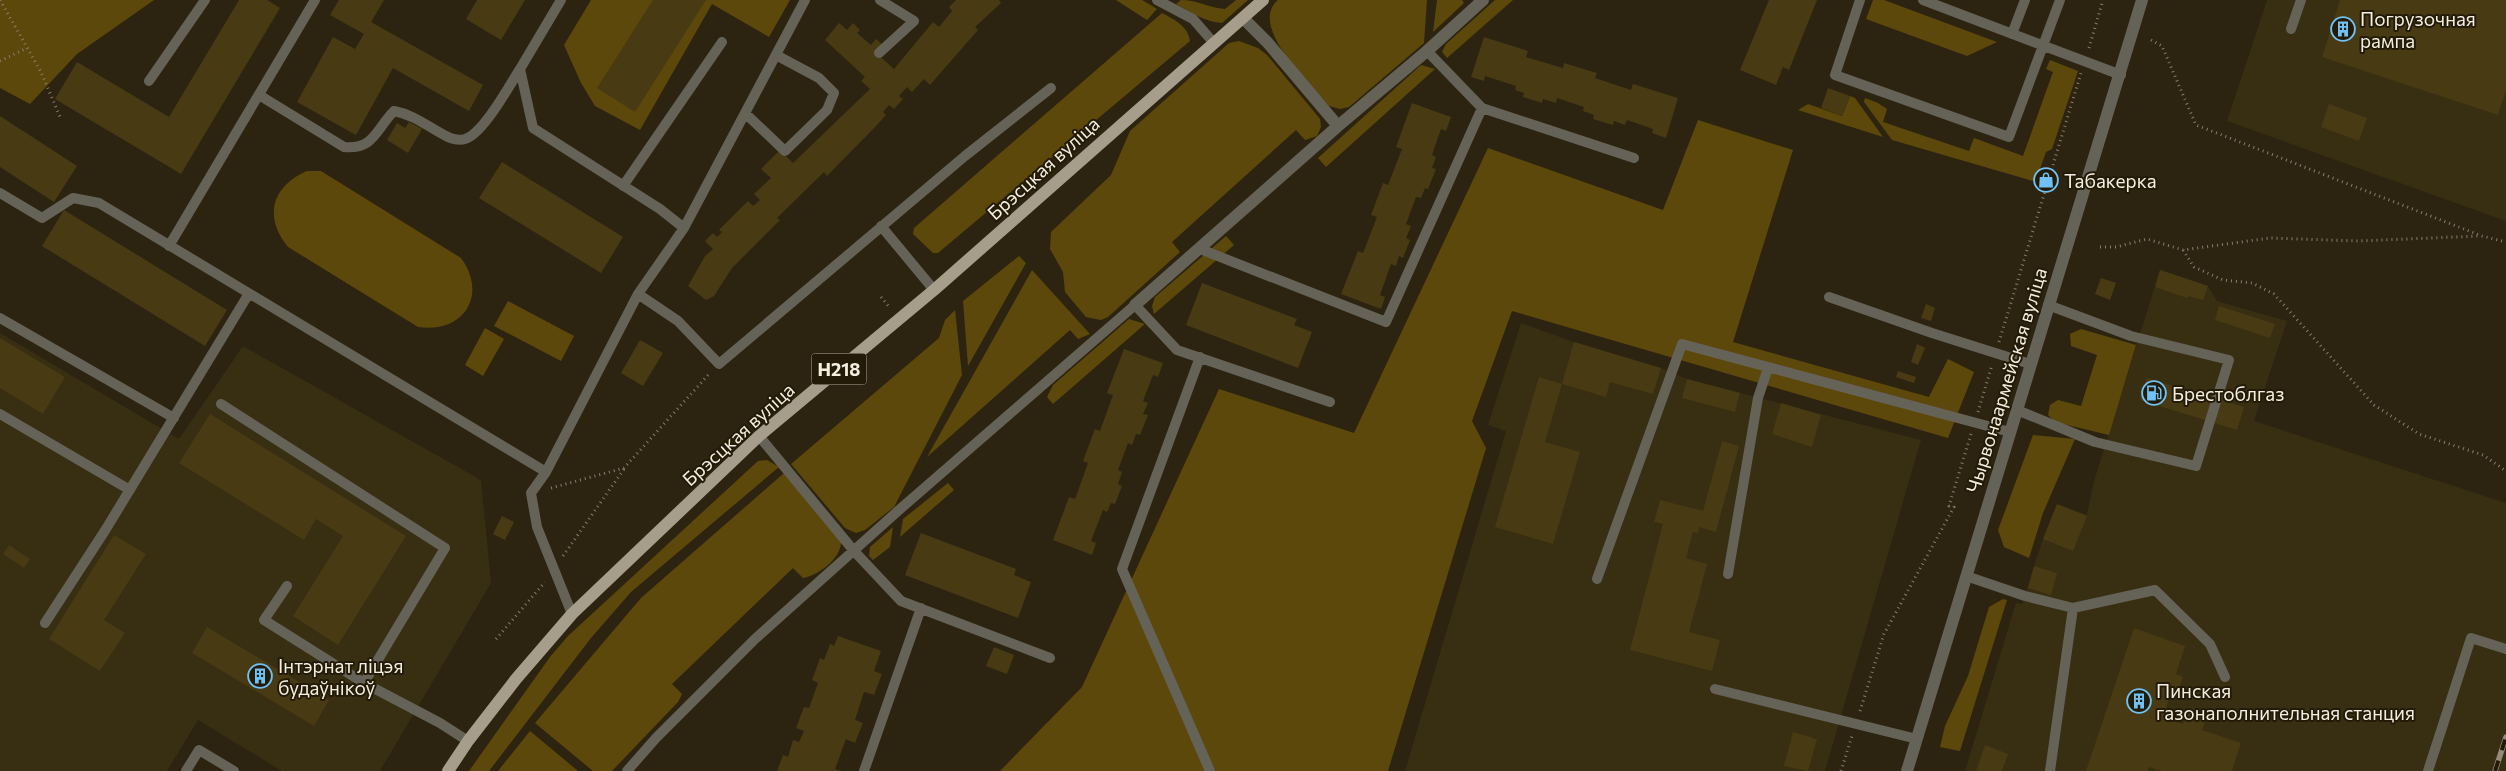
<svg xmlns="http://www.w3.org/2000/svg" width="2506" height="771" font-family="Commissioner,sans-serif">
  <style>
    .built { fill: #382e12 }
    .green { fill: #5d480b }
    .building { fill: #483a13 }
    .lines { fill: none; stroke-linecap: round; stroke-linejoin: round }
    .path { stroke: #857e6d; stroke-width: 3; stroke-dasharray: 1 4; stroke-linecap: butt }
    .service { stroke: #656258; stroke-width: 10 }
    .minor { stroke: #656258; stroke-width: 12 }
    .tertiary { stroke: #656258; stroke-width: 12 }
    .primary { stroke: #a69e8a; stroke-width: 12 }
    .rail-casing { stroke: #928b7b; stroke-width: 5.5 }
    .rail { stroke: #231b07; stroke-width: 4; stroke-dasharray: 11; stroke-linecap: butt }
    .labels { text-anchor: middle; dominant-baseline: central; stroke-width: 4; stroke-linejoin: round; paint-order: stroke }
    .shield { fill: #231b07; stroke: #b5afa0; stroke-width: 1 }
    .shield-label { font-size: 18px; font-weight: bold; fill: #f3eee1 }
    .poi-label { font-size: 19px; fill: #f3eee1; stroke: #231b07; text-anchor: start }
    .street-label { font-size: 19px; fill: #f3eee1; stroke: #231b07 }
  </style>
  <rect width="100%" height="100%" fill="#2c2410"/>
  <!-- built -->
  <path class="built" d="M2267,0h239v221l-279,-100z
    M2160,270l48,16 9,15 70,20 -33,100 252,82v268h-541l51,-168 6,1 21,-65 14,-35 30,11 7,-34z
    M1521,323l53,19 87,26 26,11 234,61 -96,331h-420l101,-340 -18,-6z
    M0,333l179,106 64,-93 238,134 10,103 -111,188h-98l-84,-51 -31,51h-167z"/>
  <!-- green -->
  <path class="green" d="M0,0h154l-77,54 -47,50 -30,-16z
    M591,0h199l-21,37 -57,-33 -72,126 -45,-24 -14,-23 -17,-38z
    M1116,0h26l15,9 -10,11z
    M1181,0c16,0 29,8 44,9l11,-9h12l-26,23c-17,-1 -31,-11 -46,-19z
    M1278,0h149l-3,43 -75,64 -9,2 -11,-3c-17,-20 -82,-80 -51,-106z
    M1437,0h25l2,3 -31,29z
    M1495,0h18l-66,58 -5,-6 4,-8z
    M1873,0h11l113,42 -30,14 -101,-37z
    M1162,13c13,7 26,13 28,28l-252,212h-5l-20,-19 1,-6z
    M1239,41l19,7 9,7 53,64 1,8 -4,9 -12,4 -9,-10 -124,112 8,10 -72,65 -7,3 -15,-3 -21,-25 -2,-20 -13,-23 1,-17 60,-57 19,-44 99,-88z
    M2050,60l28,11 -26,78 -6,3 -10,28 -3,1 -141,-41 -28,-38 1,-4 13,5 9,6 -4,13 86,29 5,-13 49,18 30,-84 -7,-3z
    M1421,65l14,4 -109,98 -8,-9z
    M1850,96l5,2 28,39 -85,-27 10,-6 34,12z
    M1698,120l95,30 -60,192 196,55 19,-38 26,13 -26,66 -436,-127 -40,110 14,27 -98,323h-388l82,-84 137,-298 135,44 134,-285 175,62z
    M307,171h14l140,87c27,37 3,76 -43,69l-130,-80c-25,-30 -16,-61 19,-76z
    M1226,236l8,9 -80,69 -2,-8 3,-9z
    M1019,256l7,7 -58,103 -5,-65z
    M1032,270l58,64 -12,5 -8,-9 -143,127z
    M508,301l66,35 -13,25 -67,-35z
    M955,310l7,65 -68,132 -29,23 -9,3 -11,-5 -54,-64 148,-126 6,-18z
    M1129,319l16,5 -92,80 -6,-7 6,-12z
    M485,328l19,11 -21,37 -18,-11z
    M2081,329l55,16 -27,90 -54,-13 -7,-7 2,-10 8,-5 23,6 16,-51 -26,-9 -1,-12z
    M2033,435l42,4 -32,74 -14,45 -25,-11 -6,-17z
    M767,460l12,7 -148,125 -40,46 -102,133h-20l81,-114 18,-21 190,-175z
    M784,473l57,68c1,17 -23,35 -38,37l-10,-10 -121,116 10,10 -4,8 -66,69h-19l-58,-48 106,-125z
    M948,483l6,7 -54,47 3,-18z
    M893,527l-3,20 -17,13 -4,-4 1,-9z
    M2003,599l4,1 -47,151 -20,-4 5,-21 23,-50 21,-69z
    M530,731l48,40h-80z"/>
  <!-- building -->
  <path class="building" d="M239,0h28l13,8 -99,166 -126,-75 22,-37 92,55z
    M339,0h45l-13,22 112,63 -14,26 -76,-43 -37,67 -59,-33 36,-65 22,12 9,-15 -34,-19z
    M477,0h48l-24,40 -35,-21z
    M653,0h53l-71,112 -38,-24z
    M956,0h43l2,3 -26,24 3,3 -48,55 -6,-6 -12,13 -5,-5 -8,9 4,3 -9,10 -5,-4 -6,7 3,3 -10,11 -49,50 -3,-4 -47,46 3,2 -48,48 -18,28 -8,4 -18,-14 17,-30 8,-7 -8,-8 8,-8 4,4 5,-5 -3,-2 29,-29 5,5 7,-6 -6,-6 17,-16 -10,-9 19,-19 13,13 77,-74 -9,-8 4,-4 -40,-37 14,-17 8,7 6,-7 7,7 -3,3 14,12 5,-6 7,6 -7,8 18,16 39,-47 6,5 13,-16 -3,-4z
    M1769,0h48l-28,70 -6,-3 -7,18 -36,-15z
    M2340,0h166v90l-8,25 -176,-58z
    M1484,37l44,14 -2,6 37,11 1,-5 33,10 -2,5 36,12 2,-6 45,14 -12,40 -14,-5 1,-4 -26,-9 -2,5 -11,-4 -1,4 -20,-6 1,-4 -11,-4 1,-4 -27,-9 -1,5 -13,-4 -1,4 -19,-6 1,-4 -9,-3 1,-4 -31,-10 -1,5 -13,-4z
    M1828,88l22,8 -8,20 -21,-8z
    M1412,103l39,14 -5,14 -5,-2 -9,26 4,2 -4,11 4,1 -8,20 -3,-1 -4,10 -5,-1 -10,27 5,2 -5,12 4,2 -7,18 -4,-2 -3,10 -5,-2 -11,31 5,2 -4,12 -40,-15 17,-43 5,2 14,-36 -6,-2 12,-32 5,2 14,-36 -6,-2z
    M2329,104l38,14 -8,23 -38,-14z
    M0,116l77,50 -23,36 -54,-35z
    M409,122l13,7 -14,24 -21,-13 10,-17 8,5z
    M502,162l121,75 -22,36 -122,-75z
    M64,210l163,100 -22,36 -163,-100z
    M2160,270l48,16 -5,14 -15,-4 -1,2 -32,-11z
    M2101,278l15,5 -6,17 -15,-6z
    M1202,283l95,36 -3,6 18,7 -14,36 -112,-43z
    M1926,304l9,4 -4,13 -10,-3z
    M2219,306l56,18 -5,14 -55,-18z
    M0,338l65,39 -22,37 -43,-26z
    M640,340l23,13 -20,33 -22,-13z
    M1574,342l87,26 -8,26 -43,-12 -4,15 -44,-13z
    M1917,344l8,4 -7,17 -7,-3z
    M1124,349l39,14 -5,14 -5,-2 -10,26 5,2 -5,11 5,1 -8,20 -4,-1 -4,11 -4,-2 -10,27 4,2 -4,12 4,2 -7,18 -4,-1 -4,9 -4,-2 -12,31 5,2 -4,12 -39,-15 16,-43 6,2 13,-36 -5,-2 12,-32 5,2 13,-36 -6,-2z
    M1898,371l18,6 -2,6 -18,-6z
    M1539,377l23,7 -17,58 35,10 -27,92 -58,-17z
    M2147,378l97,29 -7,23 -97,-30z
    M1687,379l53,14 -5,19 -53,-14z
    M1781,403l40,12 -9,32 -40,-13z
    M210,414l196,122 -68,109 -45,-29 50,-80 -27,-17 -12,21 -125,-77z
    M1722,441l17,5 -23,86 -17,-5 -1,6 -5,-1 -7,26 21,6 -18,68 31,8 -8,31 -82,-21 33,-126 -9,-2 6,-22 43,11z
    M2057,504l30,12 -14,35 -30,-12z
    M502,516l12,6 -9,18 -12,-6z
    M921,533l95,36 -2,6 17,7 -13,36 -113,-43z
    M114,535l32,19 -42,66 21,13 -25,38 -51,-32z
    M9,545l21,14 -6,9 -21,-14z
    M2034,566l23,7 -6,22 -23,-7z
    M207,627l122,73 -15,26 -122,-73z
    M2134,628l51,18 -9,28 7,3 -6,17 -6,-2 -8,25 20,7 6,-17 19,6 -6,17 39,13 -9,28h-71l-12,-4 -1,4h-62z
    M838,636l43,15 -7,20 8,3 -8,21 -10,-3 -9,28 8,3 -8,20 -9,-4 -11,30 6,2h-64l6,-16 5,2 5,-17 6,2 5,-11 -8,-3 8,-21 5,1 9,-25 -6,-3 8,-22 4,2 6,-16 4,2z
    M994,647l20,8 -7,19 -21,-8z
    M1793,732l24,7 -9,32 -24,-5z
    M1985,745l23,9 -6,17h-26z"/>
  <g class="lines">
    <!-- path -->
    <path class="path" d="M0,0l41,72 20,47
      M2151,40l11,6 34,79 286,111 24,6
      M2089,48l14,-48
      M0,61l27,-13
      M2100,247h16l31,-8 36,11 87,-12 88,3 121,-5
      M2183,250l11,17 29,13 29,3 22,11 100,111 45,29 64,21 23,16
      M881,297l9,11
      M1999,342l82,-269
      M1978,412l14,-47
      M551,488l73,-20 86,-95
      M563,556l61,-87
      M496,639l49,-57
      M1860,711l24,-77 70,-127 -5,-1 22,-72
      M1841,771l11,-35"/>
    <!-- service -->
    <path class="service" d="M561,0l-41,69 13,59 127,81 24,19
      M1157,0l36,19 20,23
      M1860,0l-25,75 174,62 51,-137
      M1923,0l198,75
      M2291,29l10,-29
      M2012,34l13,-34
      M1427,51l55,57 152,50
      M879,53l35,-32 -34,-21
      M149,81l56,-81
      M259,95l85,52c30,3 32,-18 50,-36 21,4 34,16 52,25 6,3 13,5 19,3 18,-5 44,-53 55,-70
      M745,113l40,38 42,-41 7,-17 -15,-15 -43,-23
      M623,186l99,-144
      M0,193l42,25 31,-20 26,5 447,269 -15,21 6,34 35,87
      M881,226l53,64
      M169,246l146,-246
      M1200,249l186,73 96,-214
      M638,294l40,27 41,43 246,-208 86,-68
      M1829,297l103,36 98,31
      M0,318l174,100
      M1200,357l-78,212 88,202
      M221,404l224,144 -81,135
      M2017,410l78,32 101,24 33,-106 -98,-24 -83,-31
      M0,414l130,76
      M759,436l95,115 47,50 149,57
      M546,472l92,-178 46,-66 121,-228
      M1728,574l30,-176 10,-30
      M1966,576l59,20 48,12 82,-18 55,54 15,33
      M1597,579l85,-235 328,88
      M287,586l-23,34 100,63 76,40 28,18
      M45,623l61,-94 142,-234
      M1715,689l202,50
      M186,771l13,-21 35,21
      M627,771l29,-33 99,-99 144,-129 236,-205 42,45 153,52
      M864,771l57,-163
      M2050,771l23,-163
      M2428,771l43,-133 35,11"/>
    <!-- minor -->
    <path class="minor" d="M1243,18l25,25 70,83 89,-75 56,-51
      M1135,305l203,-179"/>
    <!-- tertiary -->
    <path class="tertiary" d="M1907,771l235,-771"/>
    <!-- primary -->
    <path class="primary" d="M448,771l20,-30 48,-62 56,-65 187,-178 175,-146 329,-290"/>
    <!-- rail casing -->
    <g class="rail-casing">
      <path id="rail" d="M2495,771l11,-34"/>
    </g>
    <!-- rail -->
    <use href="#rail" class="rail"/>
  </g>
  <!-- icons -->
  <defs>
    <g id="building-ring" transform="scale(1.25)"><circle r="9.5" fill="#231b07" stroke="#71c1f5" stroke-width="1.5"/><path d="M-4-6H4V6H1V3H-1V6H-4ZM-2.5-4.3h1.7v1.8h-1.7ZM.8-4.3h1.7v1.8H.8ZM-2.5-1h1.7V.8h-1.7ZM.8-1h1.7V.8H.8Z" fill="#71c1f5"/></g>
    <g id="shop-ring" transform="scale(1.25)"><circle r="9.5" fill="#231b07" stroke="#71c1f5" stroke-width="1.5"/><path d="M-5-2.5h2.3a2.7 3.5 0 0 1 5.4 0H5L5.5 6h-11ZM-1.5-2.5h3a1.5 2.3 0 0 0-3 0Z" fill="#71c1f5"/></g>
    <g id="fuel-ring" transform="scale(1.25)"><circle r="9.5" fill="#231b07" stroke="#71c1f5" stroke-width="1.5"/><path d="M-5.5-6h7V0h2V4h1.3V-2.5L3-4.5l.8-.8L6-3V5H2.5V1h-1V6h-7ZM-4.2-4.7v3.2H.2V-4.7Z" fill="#71c1f5"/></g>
  </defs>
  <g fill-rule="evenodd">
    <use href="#building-ring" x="2343" y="29"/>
    <use href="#shop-ring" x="2046" y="180"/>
    <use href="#fuel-ring" x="2154" y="393"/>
    <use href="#building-ring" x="260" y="676"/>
    <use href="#building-ring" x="2139" y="701"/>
  </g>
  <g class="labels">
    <!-- shield labels -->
    <rect class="shield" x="811.5" y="353.5" width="55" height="31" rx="4"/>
    <g class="shield-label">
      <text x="839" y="369">Н218</text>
    </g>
    <!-- poi labels -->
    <g class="poi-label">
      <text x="2360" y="18">Погрузочная<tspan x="2360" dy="22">рампа</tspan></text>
      <text x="2064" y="180">Табакерка</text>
      <text x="2172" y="393">Брестоблгаз</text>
      <text x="278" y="665">Інтэрнат ліцэя<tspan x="278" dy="22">будаўнікоў</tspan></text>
      <text x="2156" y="690">Пинская<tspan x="2156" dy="22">газонаполнительная станция</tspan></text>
    </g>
    <!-- street labels -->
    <g class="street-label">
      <text transform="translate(1043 168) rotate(-42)">Брэсцкая вуліца</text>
      <text transform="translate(2006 380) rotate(-73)">Чырвонаармейская вуліца</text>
      <text transform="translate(738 434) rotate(-42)">Брэсцкая вуліца</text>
    </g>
  </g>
</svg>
